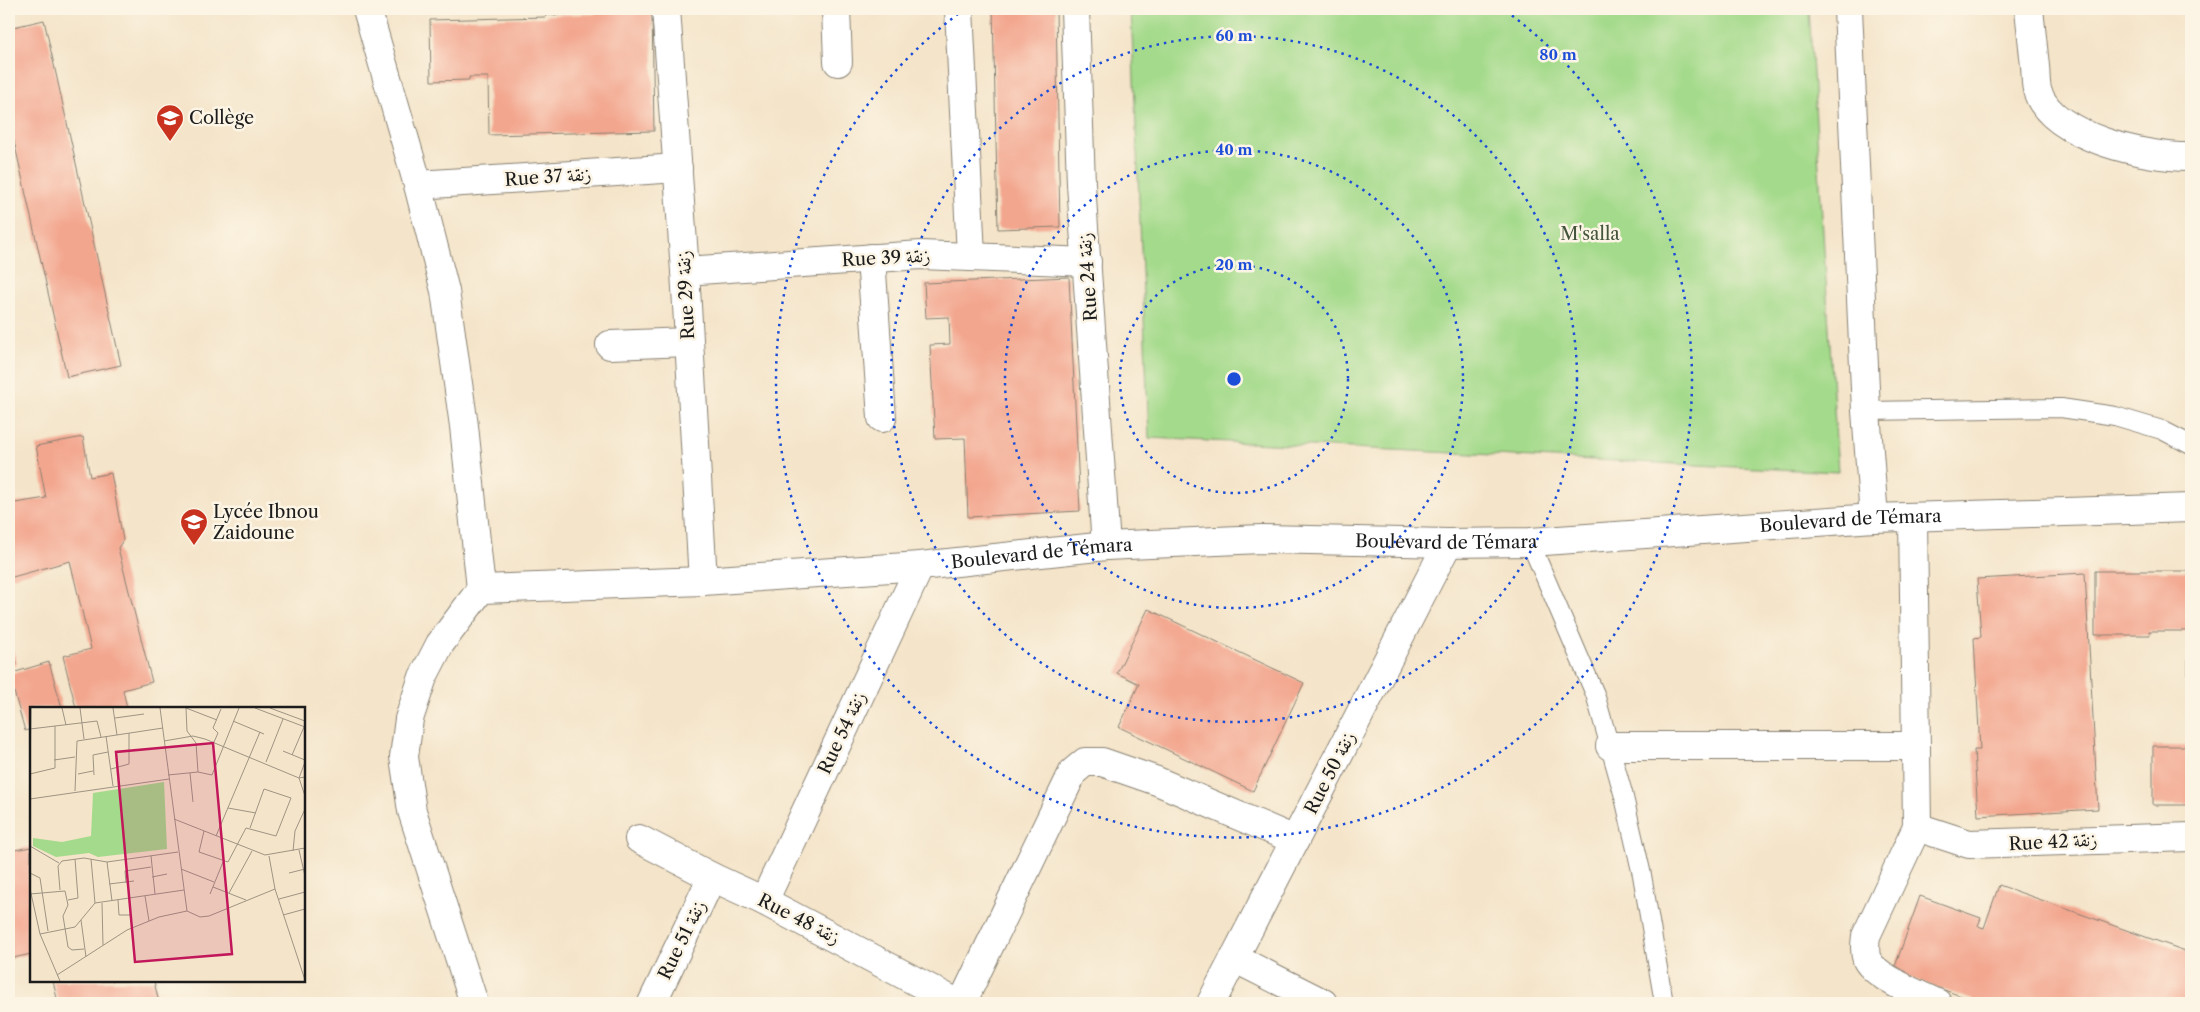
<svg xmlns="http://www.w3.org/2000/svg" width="2200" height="1012" font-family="'Libre Caslon Text',Amiri,serif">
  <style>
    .green { fill: #a4da8b; stroke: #607b54 }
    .building { fill: #f3a68e }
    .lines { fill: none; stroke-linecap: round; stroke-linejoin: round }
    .lane-casing { stroke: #888072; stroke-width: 20 }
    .street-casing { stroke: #888072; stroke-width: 30 }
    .lane { stroke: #fff; stroke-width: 18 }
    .street { stroke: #fff; stroke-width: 28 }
    .ring { fill: none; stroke: #1d4ed8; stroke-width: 2.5; stroke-dasharray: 2.5 5 }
    .labels { text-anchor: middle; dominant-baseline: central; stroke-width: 5; stroke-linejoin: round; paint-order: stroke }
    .poi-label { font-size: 18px; fill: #1c1c1c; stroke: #fcf5e5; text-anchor: start }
    .street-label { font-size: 18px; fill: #1c1c1c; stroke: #fcf5e5 }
    .park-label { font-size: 18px; fill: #45553d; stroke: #fcf5e5 }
    .inset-road { fill: none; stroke: #9e9484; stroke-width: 1 }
    .view { fill: #c2185b; fill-opacity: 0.15; stroke: #c2185b; stroke-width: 2.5 }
    .inset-edge { fill: none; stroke: #1c1c1c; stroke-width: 2.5 }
    .centre { fill: #1d4ed8; stroke: #fcf5e5; stroke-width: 2.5 }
    .ring-label { font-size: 15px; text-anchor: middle; font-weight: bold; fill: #1d4ed8; stroke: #fcf5e5; stroke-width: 5; stroke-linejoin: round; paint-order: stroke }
  </style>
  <rect width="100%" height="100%" fill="#fcf5e5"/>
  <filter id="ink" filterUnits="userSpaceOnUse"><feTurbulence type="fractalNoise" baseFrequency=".02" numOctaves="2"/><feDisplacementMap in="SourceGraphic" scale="10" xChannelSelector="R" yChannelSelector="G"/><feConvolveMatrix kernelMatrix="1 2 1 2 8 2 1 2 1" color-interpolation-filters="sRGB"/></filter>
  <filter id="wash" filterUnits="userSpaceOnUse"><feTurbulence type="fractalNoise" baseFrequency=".0096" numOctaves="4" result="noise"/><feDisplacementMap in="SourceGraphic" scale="20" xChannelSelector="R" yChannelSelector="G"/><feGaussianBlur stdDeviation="1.12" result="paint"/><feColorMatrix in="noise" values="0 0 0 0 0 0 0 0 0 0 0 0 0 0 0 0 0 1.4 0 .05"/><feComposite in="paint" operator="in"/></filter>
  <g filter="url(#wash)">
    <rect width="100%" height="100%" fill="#f4e4c9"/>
    <!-- green -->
    <path class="green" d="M1131,9h678l29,463 -689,-34z"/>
    <g id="blocks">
      <!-- building -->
      <path class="building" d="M595,9h57l2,122 -165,4 -1,-58h-19v3l-38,1 -1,-61 115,-3 1,-2 49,-1z
        M993,9h63l4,218 -62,2z
        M44,20l77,345 -54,12 -58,-258v-91z
        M1069,277l11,234 -112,6 -3,-79 -30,1 -5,-94 20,-1 -1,-27 -23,1 -2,-35z
        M83,437l7,40 21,-4 12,67 -5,8 34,134 -29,8 4,18h-51l-13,-52 28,-7 -21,-88 -61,17v-74l37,-6 -10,-52z
        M2095,571h96v139h-3v-79h-39l1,4h-55z
        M2085,573l13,236 -120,7 -4,-66h6l-6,-112 7,-1 -4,-58z
        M1148,609l156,74 -51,108 -134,-64 20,-43 -22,-11z
        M9,639l8,25 -8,3z
        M49,662l13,46h-31v21l-6,2 -16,-57z
        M2153,746h38v59h-38z
        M31,847v107l-22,5v-108z
        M1999,885l192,68v50h-210l-88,-31 27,-76 61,22 -3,8 6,2z
        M53,981h101l5,22h-101z"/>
    </g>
  </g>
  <g filter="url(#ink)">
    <use href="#blocks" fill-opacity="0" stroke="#888072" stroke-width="1"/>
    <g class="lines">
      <!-- lane casing -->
      <g class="lane-casing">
        <path id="lane" d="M1866,411l195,-3 54,8 47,14 29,15
          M1530,542l65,152 28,99 19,82 22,128"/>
      </g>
      <!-- street casing -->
      <g class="street-casing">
        <g id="street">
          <path id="s1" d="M367,9l51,176 27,106 19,135 17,163 222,-8 217,-15 186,-20 155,-7 187,4 82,-1 344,-24 317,-10"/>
          <path d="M666,9l19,262 18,310"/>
          <path d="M836,9l2,53"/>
          <path d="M959,9l12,247"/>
          <path d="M1075,9l6,175 25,362"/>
          <path d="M1848,9l18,402 8,107"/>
          <path d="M2029,9c2,19 4,38 6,57 1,9 0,19 3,27 16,45 111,65 153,64"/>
          <path d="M418,185l260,-17"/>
          <path d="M871,258l11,160"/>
          <path d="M685,271l236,-16 166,7"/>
          <path d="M610,345l78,-3"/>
          <path d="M1913,517l4,310 -51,109c-1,8 -2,16 1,24 9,17 52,35 70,43"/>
          <path d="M1610,746h304"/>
          <path d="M1917,827l52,17 222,-7"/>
          <path d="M639,839l73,38 52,24 193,102"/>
          <path d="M764,901l156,-335"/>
          <path d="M1234,958l89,45"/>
          <path d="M474,1003l-62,-192 -8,-54 5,-38 14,-42 17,-33 41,-55"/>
          <path d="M652,1003l60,-126"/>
          <path d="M962,1003l111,-231 12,-10h17l55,19 138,59"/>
          <path d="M1211,1003l237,-460"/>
        </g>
      </g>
      <!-- lane -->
      <use href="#lane" class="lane"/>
      <!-- street -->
      <use href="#street" class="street"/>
    </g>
  </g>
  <!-- distance rings -->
  <g class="ring">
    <circle cx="1234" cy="379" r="114"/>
    <circle cx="1234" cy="379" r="229"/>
    <circle cx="1234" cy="379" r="343"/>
    <path d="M1506 11A458 458 0 1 1 962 11"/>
  </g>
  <!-- icons -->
  <defs>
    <g id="school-pin" transform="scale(1.4375)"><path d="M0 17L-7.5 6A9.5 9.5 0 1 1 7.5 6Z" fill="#c8321e" stroke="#fcf5e5"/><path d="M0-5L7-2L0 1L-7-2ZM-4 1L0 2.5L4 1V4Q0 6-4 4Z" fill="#fff"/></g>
  </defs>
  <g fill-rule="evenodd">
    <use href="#school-pin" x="170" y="118"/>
    <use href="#school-pin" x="194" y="522"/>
  </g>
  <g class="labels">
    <!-- poi labels -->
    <g class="poi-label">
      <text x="189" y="118">Collège</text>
      <text x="213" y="512">Lycée Ibnou<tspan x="213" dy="21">Zaidoune</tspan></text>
    </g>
    <!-- street labels -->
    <g class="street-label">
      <text transform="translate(548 177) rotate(-4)">Rue 37 زنقة</text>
      <text transform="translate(886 258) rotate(-3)">Rue 39 زنقة</text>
      <text transform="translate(1088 277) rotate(-94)">Rue 24 زنقة</text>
      <text transform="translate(686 295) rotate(-93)">Rue 29 زنقة</text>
      <text stroke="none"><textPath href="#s1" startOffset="1965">Boulevard de Témara</textPath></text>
      <text stroke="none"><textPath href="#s1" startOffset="1560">Boulevard de Témara</textPath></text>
      <text stroke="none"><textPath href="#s1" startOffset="1155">Boulevard de Témara</textPath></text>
      <text transform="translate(842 733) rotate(-65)">Rue 54 زنقة</text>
      <text transform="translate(1330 773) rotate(-63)">Rue 50 زنقة</text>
      <text transform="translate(2053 842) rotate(-3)">Rue 42 زنقة</text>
      <text transform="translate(799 919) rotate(27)">Rue 48 زنقة</text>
      <text transform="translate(682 940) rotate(-64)">Rue 51 زنقة</text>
    </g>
    <!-- park labels -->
    <g class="park-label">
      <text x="1590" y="234">M'salla</text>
    </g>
  </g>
  <!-- overview -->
  <g transform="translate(30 707)">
    <rect width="275" height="275" fill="#f4e4c9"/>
    <path d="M134,75l3,67 -69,8 -9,-4 -33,4 -23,-11v-8l29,4 29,-6 2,-43z" fill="#a4da8b"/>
    <path class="inset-road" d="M32,1l4,17M50,1l4,31M83,1l4,27M156,1l1,23 9,12 2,29M156,1l31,12M225,1l50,19M240,1l35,13M85,11l29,-4M203,14l31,13M0,22l67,-8 4,16M76,29l7,50M134,34l29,-5 12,3 94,39 6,-1M184,35l4,-9 -5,-5 8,-19M253,44l22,9M262,48l12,-28M24,53l21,-3M236,55l17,-43M275,55l-6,16 6,18M81,62l18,-5v-31M160,66l3,29M0,67l25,-6v-42M48,67l15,-3M64,68l-1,-20 15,-3M138,68l30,-3 14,3 27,-67M0,70l1,-69M45,84l2,-50 86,-13M0,92l139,-20M198,101l28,5M144,112l91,36 40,-7M174,124l-5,21 29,10 18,-34 30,8 15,-38 -27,-9 -14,39M186,129l44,-104M0,139l29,17M269,143l6,26M263,144l2,-20 10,-22M121,149l4,38M239,149l6,33 30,91M61,152l4,44M77,155l5,39M151,162l33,13M0,166l10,5 8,53M259,166l16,-4M122,170l15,-3M96,176l-1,-12 26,-4M79,177l25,-3M183,180l33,13M0,182l10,45 20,47M30,183l-2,-24 4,-5 22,-3 23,4 71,-10M199,186l23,-42M0,187l35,-3 3,14 -5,11 5,31 4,3 12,-1M180,187l13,-32M115,189l4,25M249,192l26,-7M38,193l10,-2 -3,-39M88,193l1,15h12M72,196l1,42M100,201l2,19M157,204l13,6 9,-1 66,-27M253,208l22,-6M51,213l5,37M10,227l35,-7 20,-24 89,-13M27,268l70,-45 32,-13 28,-6 -27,-203"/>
    <path class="view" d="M183,36l19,211 -97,8 -19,-210z"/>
    <rect width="275" height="275" class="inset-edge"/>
  </g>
  <circle cx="1234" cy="379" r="8" class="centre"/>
  <g class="ring-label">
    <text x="1234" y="41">60 m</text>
    <text x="1558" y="60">80 m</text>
    <text x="1234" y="155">40 m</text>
    <text x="1234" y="270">20 m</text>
  </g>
  <!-- margin -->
  <rect width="2200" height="1012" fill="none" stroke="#fcf5e5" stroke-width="30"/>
</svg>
